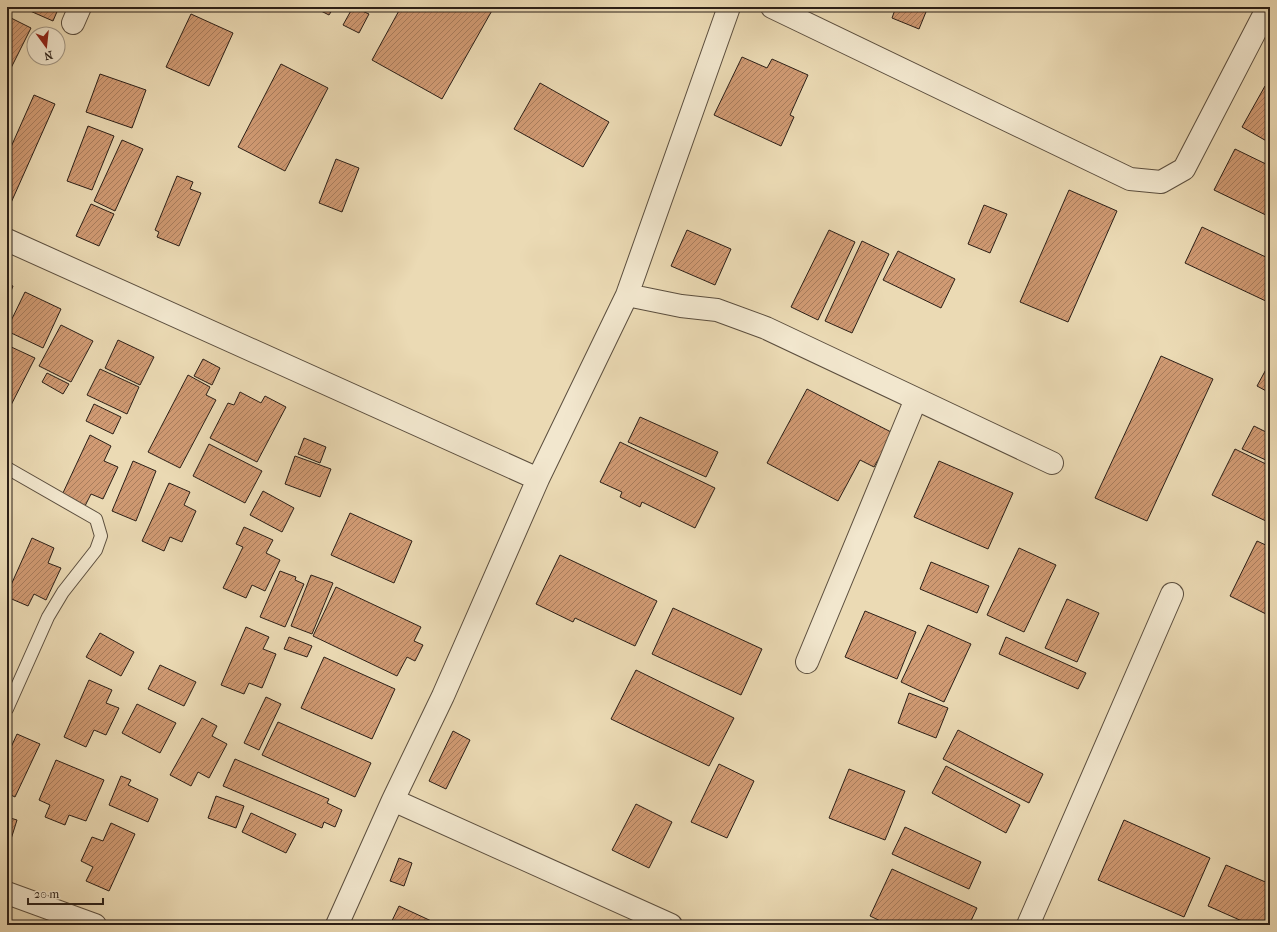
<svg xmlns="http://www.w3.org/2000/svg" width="1277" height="932" font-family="'IM FELL French Canon',serif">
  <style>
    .building { fill: url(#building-hatch); stroke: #2b1f17 }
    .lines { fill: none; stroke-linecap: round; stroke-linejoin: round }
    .lane-casing { stroke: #5b4e3e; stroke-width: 14 }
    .street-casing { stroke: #5b4e3e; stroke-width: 24 }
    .lane { stroke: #f2e7ce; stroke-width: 12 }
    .street { stroke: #f2e7ce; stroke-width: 22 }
  </style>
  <defs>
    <pattern id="building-hatch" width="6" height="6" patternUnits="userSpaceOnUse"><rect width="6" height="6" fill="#d09a73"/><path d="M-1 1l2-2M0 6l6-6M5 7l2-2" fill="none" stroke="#a97d5d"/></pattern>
  </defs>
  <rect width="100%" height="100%" fill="#ebdab4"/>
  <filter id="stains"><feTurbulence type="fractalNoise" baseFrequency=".005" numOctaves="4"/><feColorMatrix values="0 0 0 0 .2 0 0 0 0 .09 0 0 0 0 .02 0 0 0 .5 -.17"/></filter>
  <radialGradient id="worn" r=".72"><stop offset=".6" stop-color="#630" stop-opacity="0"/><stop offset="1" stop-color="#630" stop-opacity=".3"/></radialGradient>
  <!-- building -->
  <path class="building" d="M21,7h38l-6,14z
    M318,7h16l-5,8 -12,-6z
    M353,7l16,7 -10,19 -16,-8z
    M401,7h93l-52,92 -70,-39z
    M896,7h32l-9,22 -27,-11z
    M191,14l42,19 -24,53 -43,-19z
    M7,16l24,12 -20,40 -4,-2z
    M742,57l25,11 5,-9 36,16 -18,40 4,2 -13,29 -67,-31z
    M281,64l47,24 -43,83 -47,-24z
    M100,74l46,16 -14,38 -46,-16z
    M540,83l69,39 -26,45 -69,-38z
    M1265,86l5,2v55l-28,-16z
    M34,95l21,9 -45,101 -3,-1v-48z
    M88,126l26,10 -22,54 -25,-9z
    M122,140l21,9 -28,62 -21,-10z
    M1235,149l35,17v51l-56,-27z
    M336,159l23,9 -17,44 -23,-9z
    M177,176l16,6 -3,7 11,4 -22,53 -22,-9 2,-5 -4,-2z
    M1069,190l48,21 -49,111 -48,-20z
    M91,204l23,10 -15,32 -23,-10z
    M984,205l23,9 -17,39 -22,-9z
    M1202,227l68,32v44l-85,-40z
    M687,230l44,19 -16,36 -44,-19z
    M829,230l26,12 -37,78 -27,-13z
    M862,241l27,13 -37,79 -27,-12z
    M898,251l57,28 -14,29 -58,-28z
    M7,284l6,2 -6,15z
    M25,292l36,17 -18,39 -36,-17v-2z
    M61,325l32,16 -22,41 -32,-16z
    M118,340l36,17 -14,28 -35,-17z
    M7,345l28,13 -27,53h-1z
    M1161,356l52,23 -66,142 -52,-23z
    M203,359l17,9 -8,17 -18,-9z
    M1270,362v31l-13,-7z
    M100,369l39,18 -12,27 -40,-19z
    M47,373l22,11 -6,10 -21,-12z
    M188,375l22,12 -4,8 10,5 -36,68 -32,-16z
    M807,389l86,44 -19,34 -14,-7 -22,41 -71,-38z
    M240,392l21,11 4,-7 21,11 -29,55 -47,-24 18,-35 6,2z
    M94,404l27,13 -8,17 -27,-13z
    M640,417l78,35 -12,25 -78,-35z
    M1254,426l16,8v28l-28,-13z
    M90,435l21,11 -7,15 14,6 -15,32 -12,-5 -6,12 -23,-11z
    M304,438l22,9 -6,16 -22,-9z
    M620,442l95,46 -20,40 -53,-26 -2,5 -20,-10 2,-5 -22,-10z
    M209,444l53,27 -17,32 -52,-27z
    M1235,449l35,17v57l-58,-28z
    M295,456l36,13 -11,28 -35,-13z
    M133,461l23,10 -20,50 -24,-10z
    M939,461l74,32 -25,56 -74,-32z
    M169,483l21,9 -6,13 12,6 -14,31 -12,-5 -6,14 -22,-10z
    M263,491l31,17 -12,24 -32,-17z
    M350,513l62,28 -18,42 -63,-28z
    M244,527l29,13 -7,13 14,7 -15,31 -13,-6 -6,13 -23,-10 20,-41 -7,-3z
    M32,538l22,10 -6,15 13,5 -15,32 -12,-6 -6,12 -21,-9v-3z
    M1257,541l13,6v69l-40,-20z
    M1019,548l37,17 -32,67 -37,-17z
    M560,555l97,46 -22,45 -60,-28 -2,4 -37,-18z
    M931,562l58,24 -12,27 -57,-24z
    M280,571l16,6 -1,3 9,4 -19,43 -25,-10z
    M311,575l22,8 -21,51 -21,-8z
    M336,587l85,40 -7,14 9,4 -8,16 -8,-4 -10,19 -84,-40z
    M1067,599l32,14 -22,49 -32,-14z
    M673,608l89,41 -21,46 -89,-41z
    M865,611l51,21 -19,47 -52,-22z
    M928,625l43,19 -27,58 -43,-20z
    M246,627l23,10 -6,12 13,5 -14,34 -13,-5 -5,11 -23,-9z
    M100,633l34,19 -13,24 -35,-19z
    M289,637l23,9 -5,11 -23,-8z
    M1006,637l80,36 -8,16 -79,-35z
    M324,657l71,32 -23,50 -71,-31z
    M160,665l36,17 -12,24 -36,-17z
    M636,670l98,48 -25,48 -98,-47z
    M89,680l23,10 -6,13 13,5 -13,27 -12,-5 -8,17 -22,-10z
    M909,693l39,15 -12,30 -38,-15z
    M266,697l15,7 -22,46 -15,-7z
    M137,704l39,19 -16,30 -38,-20z
    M202,718l15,8 -5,10 15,8 -18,34 -11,-6 -7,14 -21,-11z
    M278,722l93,41 -16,34 -93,-42z
    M958,730l85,44 -14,29 -86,-44z
    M453,731l17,9 -24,49 -17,-8z
    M17,734l23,10 -25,53 -8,-4v-37z
    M235,759l94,40 -2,4 15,7 -7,17 -11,-5 -2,6 -99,-42z
    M56,760l48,20 -18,41 -17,-6 -4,10 -20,-8 5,-12 -11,-5z
    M719,764l35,17 -27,57 -36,-16z
    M946,766l74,39 -14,28 -74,-40z
    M849,769l56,22 -20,49 -56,-22z
    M121,776l10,4 -3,5 30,14 -10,23 -39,-17z
    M216,796l28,10 -8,22 -28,-10z
    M636,804l36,18 -23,46 -37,-18z
    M251,813l45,21 -10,19 -44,-21z
    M7,817l10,3 -10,32z
    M1124,820l86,38 -26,59 -86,-37z
    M111,823l24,11 -26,57 -23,-10 7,-14 -12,-6 11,-24 11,4z
    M905,827l76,35 -12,27 -77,-35z
    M399,858l13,5 -8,23 -14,-5z
    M1226,865l44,19v41h-19l-43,-19z
    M892,869l85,39 -8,17h-80l-19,-9z
    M399,906l41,19h-50z"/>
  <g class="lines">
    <!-- lane casing -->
    <g class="lane-casing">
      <path id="lane" d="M7,468l89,51 5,17 -5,14 -33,42 -15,25 -41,92"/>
    </g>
    <!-- street casing -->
    <g class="street-casing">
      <path id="street" d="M772,7l358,172 31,3 23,-13 84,-162
        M73,23l7,-16
        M7,240l531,239
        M627,295l54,11 36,4 49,18 286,135
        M807,662l109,-263
        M393,800l278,125
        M7,893l88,32
        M337,925l56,-125 50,-104 95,-217 89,-184 102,-288
        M1028,925l144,-331"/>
    </g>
    <!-- lane -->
    <use href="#lane" class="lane"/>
    <!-- street -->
    <use href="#street" class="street"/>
  </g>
  <!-- margin -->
  <rect width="1277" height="932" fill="none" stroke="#ebdab4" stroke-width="24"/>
  <rect x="8" y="8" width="1261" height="916" fill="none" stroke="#2b1f17" stroke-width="2"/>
  <rect x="12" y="12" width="1253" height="908" fill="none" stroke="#2b1f17"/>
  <!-- north arrow -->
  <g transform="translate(46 46) rotate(165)"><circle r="19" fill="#f2e7ce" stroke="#a29785"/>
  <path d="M0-3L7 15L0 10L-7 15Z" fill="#8f2418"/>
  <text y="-6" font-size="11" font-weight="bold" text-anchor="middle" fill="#2b1f17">N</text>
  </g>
  <!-- scale -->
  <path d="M28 898v6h75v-6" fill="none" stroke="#2b1f17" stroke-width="2"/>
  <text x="34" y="898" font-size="12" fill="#2b1f17" stroke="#f2e7ce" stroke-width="3" paint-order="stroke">20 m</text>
  <rect width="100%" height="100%" filter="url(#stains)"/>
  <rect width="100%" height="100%" fill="url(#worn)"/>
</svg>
